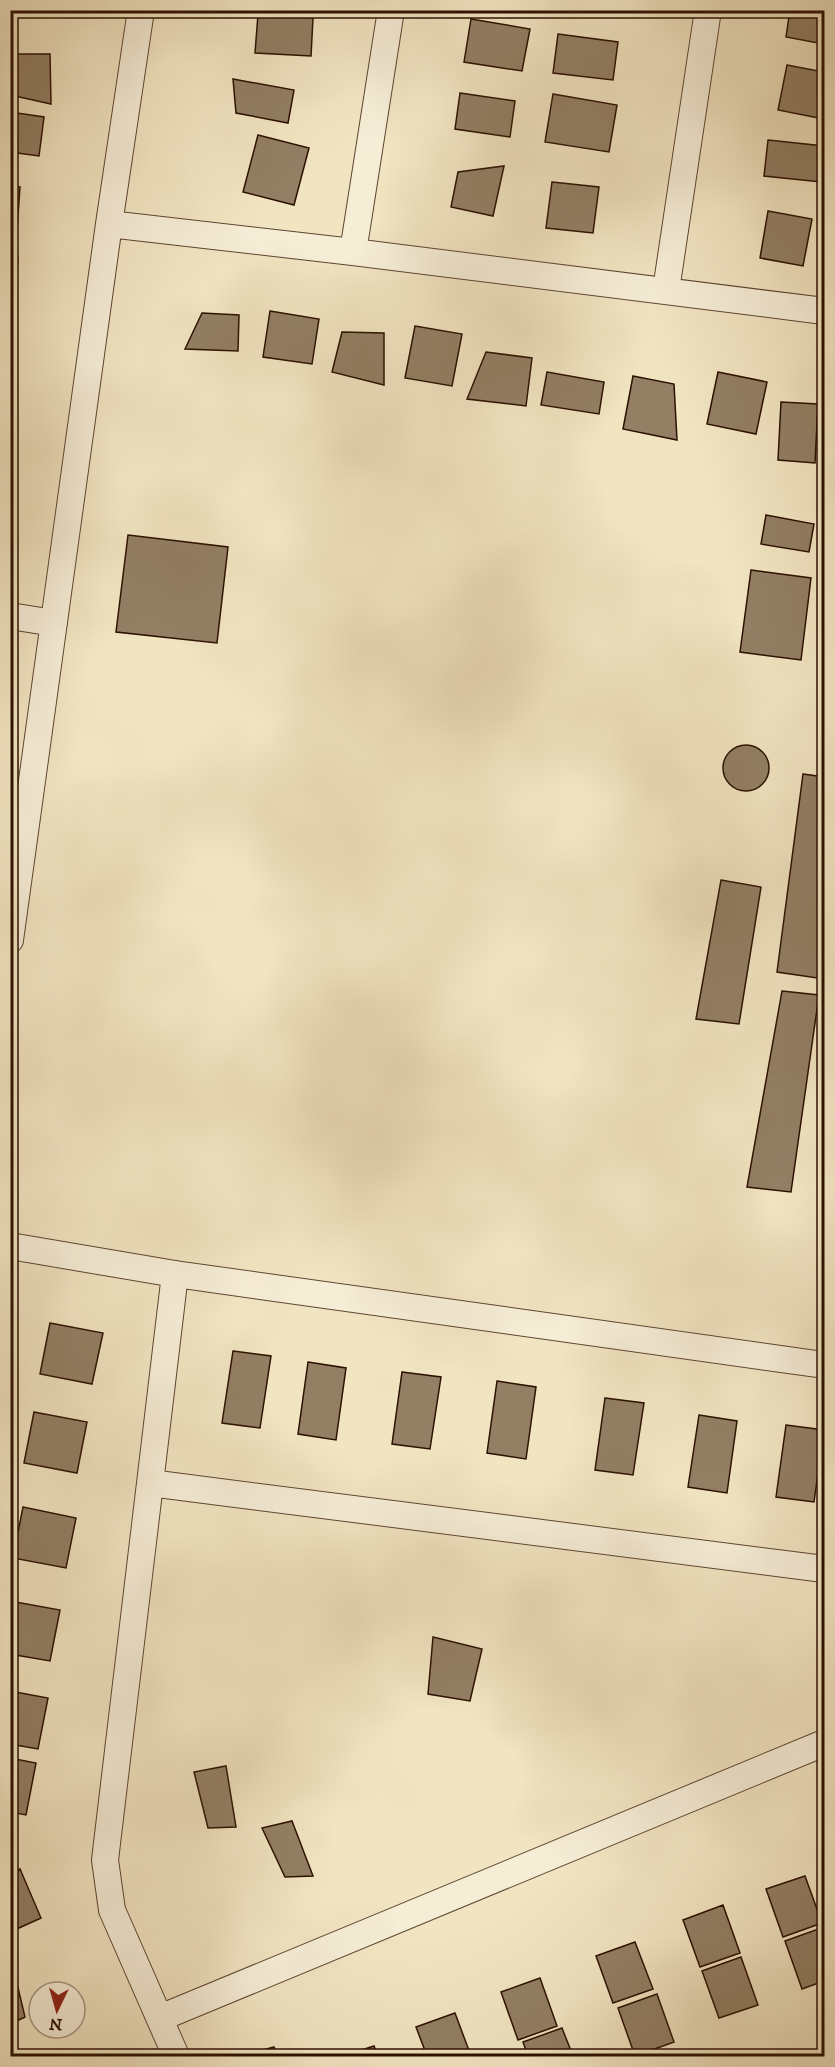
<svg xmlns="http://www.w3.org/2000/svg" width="835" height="2067" font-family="'IM FELL DW Pica',serif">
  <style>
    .building { fill: #927f64; stroke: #2c1100; stroke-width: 1.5 }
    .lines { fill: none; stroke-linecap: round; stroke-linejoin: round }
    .minor-casing { stroke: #5d4630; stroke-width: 28 }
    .minor { stroke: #f6edd7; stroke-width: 26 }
  </style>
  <rect width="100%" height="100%" fill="#f1e4c1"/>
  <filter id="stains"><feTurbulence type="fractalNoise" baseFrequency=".00333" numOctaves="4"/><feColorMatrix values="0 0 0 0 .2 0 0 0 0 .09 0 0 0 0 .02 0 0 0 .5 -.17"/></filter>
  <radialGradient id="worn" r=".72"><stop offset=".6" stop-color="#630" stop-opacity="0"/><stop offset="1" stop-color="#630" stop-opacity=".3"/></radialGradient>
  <!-- building -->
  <path class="building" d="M581,10h52v4z
    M790,10h34v34l-38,-7z
    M258,14l55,4 -2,38 -56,-3z
    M471,19l59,10 -8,42 -58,-9z
    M558,34l60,8 -5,38 -60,-7z
    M10,54h40l1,50 -41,-9z
    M787,65l37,7v47l-46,-9z
    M233,79l61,11 -6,33 -52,-10z
    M460,93l55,8 -5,36 -55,-8z
    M553,94l64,11 -8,47 -64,-10z
    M10,112l34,5 -5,39 -29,-4z
    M258,135l51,13 -15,57 -51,-13z
    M768,140l56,6 -3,36 -57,-6z
    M504,166l-11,50 -42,-9 7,-35z
    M552,182l47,5 -6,46 -47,-5z
    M10,186l10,1 -3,43h-7z
    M768,211l44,8 -9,47 -43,-8z
    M10,257h8l-3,42h-5z
    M270,311l49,8 -7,45 -49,-7z
    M202,313l37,2 -1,36 -53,-2z
    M415,326l47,8 -10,52 -47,-8z
    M342,332l42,1v52l-52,-13z
    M486,352l46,6 -6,48 -59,-7z
    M547,372l57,10 -5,32 -58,-9z
    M718,372l49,10 -11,52 -49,-10z
    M633,376l41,8 3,56 -54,-11z
    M781,402l37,2 -3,59 -37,-3z
    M766,515l48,9 -5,28 -48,-8z
    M128,535l100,12 -11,96 -101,-11z
    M751,570l60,8 -10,82 -61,-8z
    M723 768a23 23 0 1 1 46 0a23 23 0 1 1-46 0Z
    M803,774l21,3v202l-47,-7z
    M721,880l40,7 -22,137 -43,-5z
    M782,991l37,4 -28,197 -44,-5z
    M50,1323l53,10 -11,51 -52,-10z
    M233,1351l38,5 -11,72 -38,-5z
    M308,1362l38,6 -10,72 -38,-6z
    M402,1372l39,5 -11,72 -38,-5z
    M497,1381l39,6 -10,72 -39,-6z
    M605,1398l39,5 -11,72 -38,-5z
    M34,1412l53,10 -10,51 -53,-10z
    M699,1415l38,6 -10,72 -39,-6z
    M786,1425l38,5 -10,72 -38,-5z
    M23,1507l53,11 -10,50 -53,-10z
    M10,1601l50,9 -10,51 -40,-7z
    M433,1637l49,12 -12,52 -42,-7z
    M10,1691l38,7 -10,51 -28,-5z
    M10,1758l26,5 -10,52 -16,-3z
    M226,1766l10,61 -28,1 -14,-56z
    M292,1821l21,55 -28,1 -23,-49z
    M20,1869l21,49 -31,14v-59z
    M805,1876l17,47 -39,14 -17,-48z
    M723,1905l17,48 -40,14 -17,-47z
    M824,1927v54l-22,8 -17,-48z
    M635,1942l18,47 -40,14 -17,-47z
    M741,1957l17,48 -39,13 -17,-47z
    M14,1971l11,46 -15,7v-51z
    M540,1978l17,48 -39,14 -17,-48z
    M657,1994l17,48 -39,14 -17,-48z
    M455,2013l16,43h-44l-11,-29z
    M562,2028l11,28h-45l-5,-14z
    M374,2046l4,10h-35z
    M274,2047l4,9h-36z"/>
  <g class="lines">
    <!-- minor casing -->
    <g class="minor-casing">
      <path id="minor" d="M109,224l244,28 471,59
        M353,252l38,-242
        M666,290l42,-280
        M10,616l44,7
        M10,940l99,-716 32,-214
        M10,1246l165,28 649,91
        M175,1274l-70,586 7,50 64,146
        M150,1483l674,86
        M160,2018l664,-275"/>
    </g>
    <!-- minor -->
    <use href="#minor" class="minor"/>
  </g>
  <!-- margin -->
  <rect width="835" height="2067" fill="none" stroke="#f1e4c1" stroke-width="36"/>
  <rect x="12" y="12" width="811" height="2043" fill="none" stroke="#2c1100" stroke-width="3"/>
  <rect x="18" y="18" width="799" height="2031" fill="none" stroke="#2c1100" stroke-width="1.5"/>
  <!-- north arrow -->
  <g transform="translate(57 2010) rotate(185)"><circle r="28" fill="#f6edd7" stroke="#a59581" stroke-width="1.5"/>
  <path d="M0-4.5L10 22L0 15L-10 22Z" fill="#8f2418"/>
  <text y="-9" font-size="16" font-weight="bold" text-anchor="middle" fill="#2c1100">N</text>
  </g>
  <rect width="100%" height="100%" filter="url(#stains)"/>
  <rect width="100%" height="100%" fill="url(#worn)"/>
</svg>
